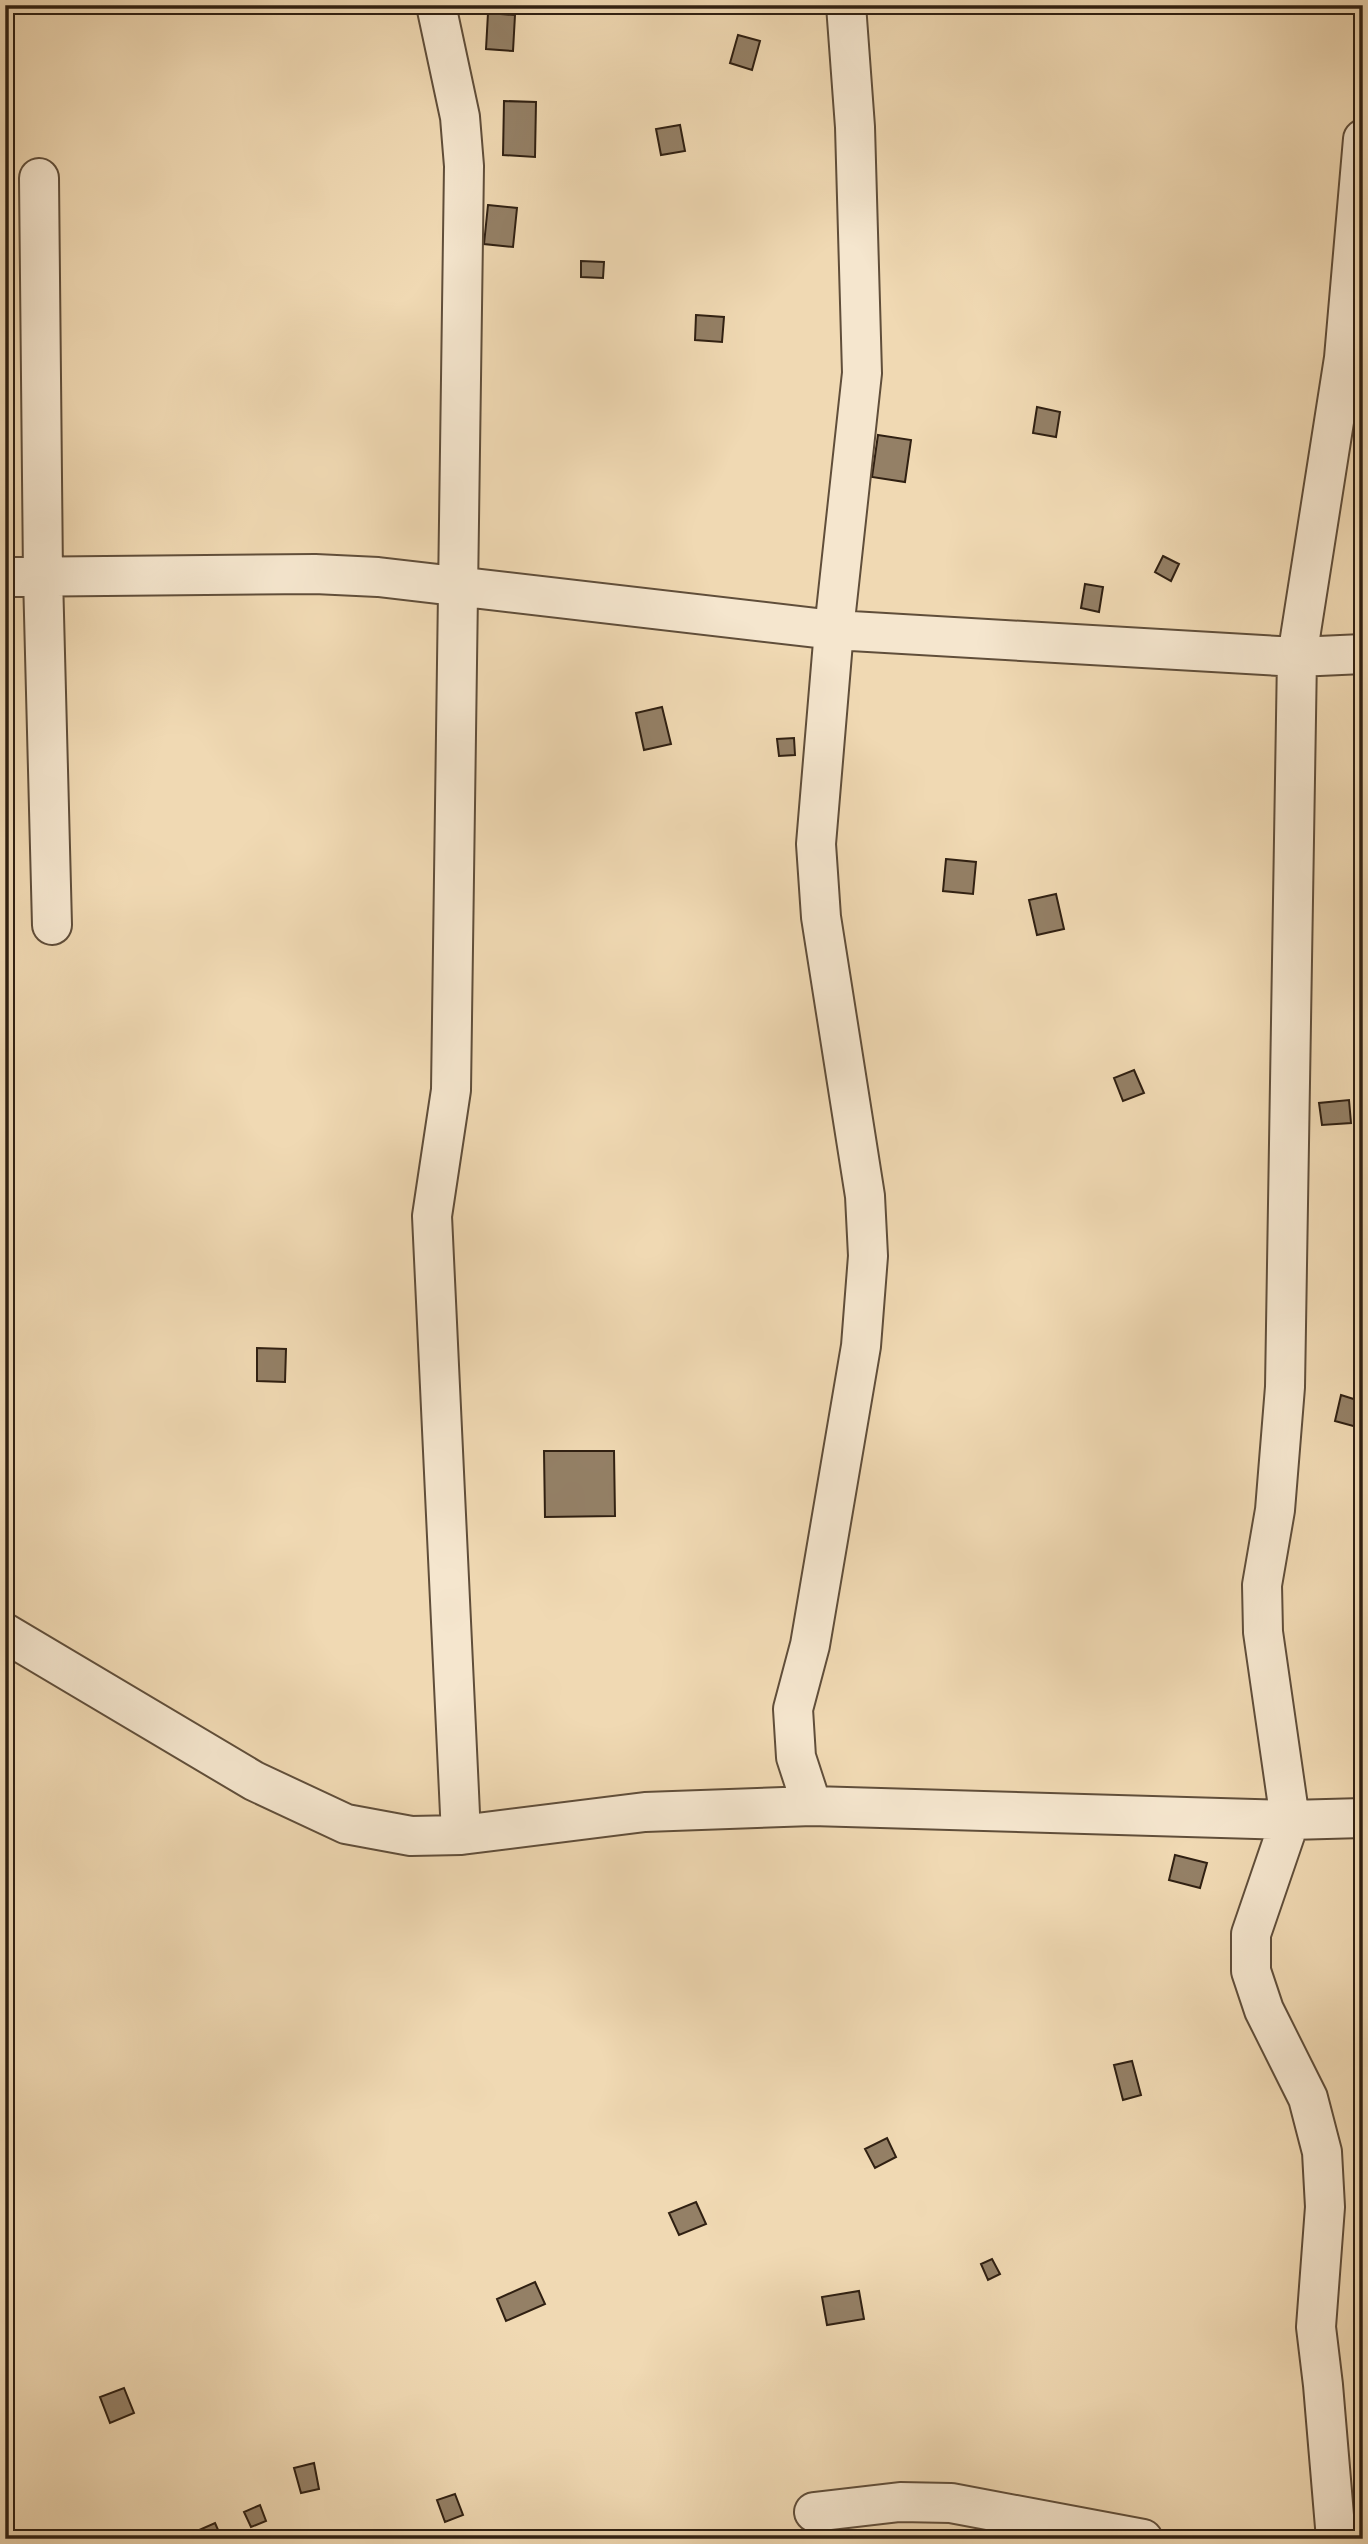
<svg xmlns="http://www.w3.org/2000/svg" width="1368" height="2544" font-family="'IM FELL Great Primer',serif">
  <style>
    .building { fill: #948066; stroke: #302012; stroke-width: 2 }
    .lines { fill: none; stroke-linecap: round; stroke-linejoin: round }
    .minor-casing { stroke: #604e3a; stroke-width: 42 }
    .minor { stroke: #f5e6ce; stroke-width: 38 }
  </style>
  <rect width="100%" height="100%" fill="#f0d9b3"/>
  <filter id="stains"><feTurbulence type="fractalNoise" baseFrequency=".00286" numOctaves="4"/><feColorMatrix values="0 0 0 0 .2 0 0 0 0 .09 0 0 0 0 .02 0 0 0 .5 -.17"/></filter>
  <radialGradient id="worn" r=".72"><stop offset=".6" stop-color="#630" stop-opacity="0"/><stop offset="1" stop-color="#630" stop-opacity=".3"/></radialGradient>
  <!-- building -->
  <path class="building" d="M559,5h24l-1,5z
    M488,13l27,2 -2,36 -27,-2z
    M738,35l22,6 -8,29 -22,-7z
    M504,101l32,1 -1,55 -32,-2z
    M680,125l5,26 -24,4 -5,-26z
    M488,205l29,3 -4,39 -29,-3z
    M581,261l23,1 -1,16 -22,-1z
    M696,315l28,2 -2,25 -27,-2z
    M1037,407l23,5 -4,25 -23,-4z
    M878,435l33,5 -6,42 -33,-5z
    M1163,556l16,8 -8,17 -16,-9z
    M1085,584l18,3 -4,25 -18,-4z
    M662,707l9,37 -27,6 -8,-37z
    M794,738l1,17 -16,1 -2,-17z
    M946,859l30,3 -3,32 -30,-3z
    M1056,894l8,35 -27,6 -8,-35z
    M1134,1070l10,23 -21,8 -9,-23z
    M1349,1100l2,23 -29,2 -3,-22z
    M257,1348l29,1 -1,33 -28,-1z
    M1341,1395l22,7 -6,25 -22,-6z
    M544,1451h70l1,65 -70,1z
    M1175,1855l32,8 -7,25 -31,-8z
    M1132,2061l9,34 -18,5 -9,-35z
    M887,2138l9,19 -21,11 -10,-19z
    M696,2202l10,22 -27,11 -10,-22z
    M992,2259l8,15 -12,6 -7,-16z
    M535,2282l10,22 -39,17 -9,-22z
    M859,2291l5,28 -37,6 -5,-28z
    M124,2388l10,25 -24,10 -10,-26z
    M314,2463l5,26 -18,4 -7,-25z
    M455,2494l8,21 -18,7 -8,-22z
    M260,2505l6,16 -15,6 -7,-15z
    M215,2523l7,16h-29l-3,-5z"/>
  <g class="lines">
    <!-- minor casing -->
    <g class="minor-casing">
      <path id="minor" d="M436,5l24,112 4,49 -13,924 -19,126 29,619
        M39,178l4,398 9,349
        M5,577l310,-3 63,3 456,53 463,27 66,-3
        M5,1633l249,148 92,43 65,12 50,-1 184,-23 167,-6 478,14 73,-2
        M812,1806l-16,-49 -3,-48 17,-64 51,-299 7,-90 -3,-60 -44,-279 -5,-73 18,-214 28,-257 -7,-246 -9,-122
        M814,2512l86,-10 51,1 192,36
        M1336,2539l-13,-154 -7,-58 9,-120 -3,-55 -14,-54 -44,-88 -13,-39v-37l39,-114 -27,-188 -1,-47 13,-75 10,-123 12,-730 47,-299 19,-219"/>
    </g>
    <!-- minor -->
    <use href="#minor" class="minor"/>
  </g>
  <!-- margin -->
  <rect width="1368" height="2544" fill="none" stroke="#f0d9b3" stroke-width="28"/>
  <rect x="7" y="7" width="1354" height="2530" fill="none" stroke="#302012" stroke-width="3.5"/>
  <rect x="14" y="14" width="1340" height="2516" fill="none" stroke="#302012" stroke-width="2"/>
  <rect width="100%" height="100%" filter="url(#stains)"/>
  <rect width="100%" height="100%" fill="url(#worn)"/>
</svg>
